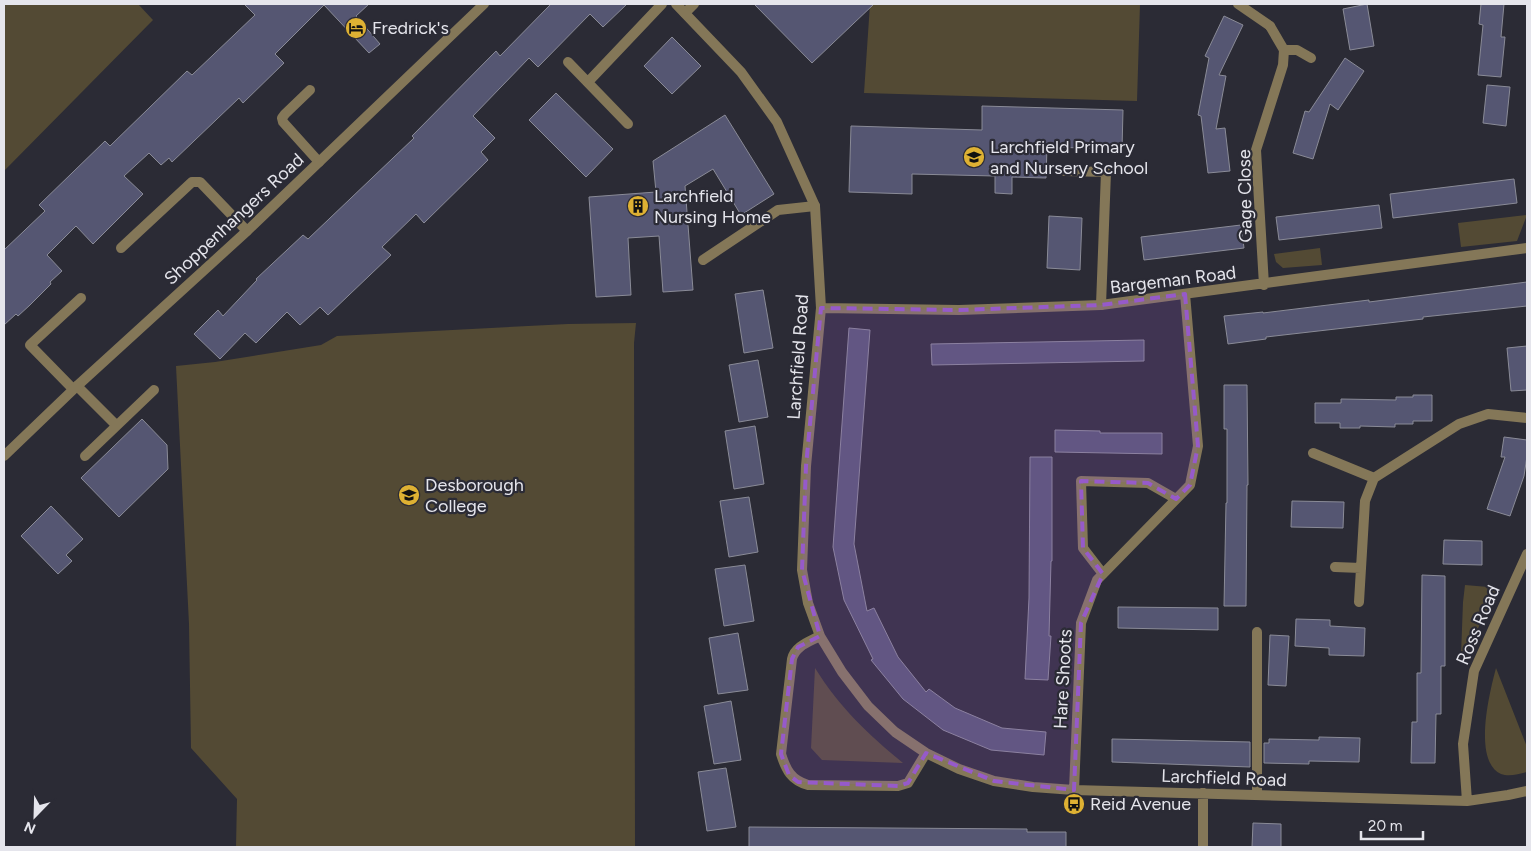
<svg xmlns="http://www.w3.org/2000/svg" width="1531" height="851" font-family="Figtree,sans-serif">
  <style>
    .green { fill: #534a34 }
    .building { fill: #555672; stroke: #8a8b97 }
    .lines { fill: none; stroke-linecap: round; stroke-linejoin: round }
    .service { stroke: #847758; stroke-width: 10 }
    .minor { stroke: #847758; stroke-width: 10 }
    .tertiary { stroke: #847758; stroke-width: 10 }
    .marked { fill: #965aca; fill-opacity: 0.2; stroke: #965aca; stroke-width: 4; stroke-dasharray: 10 6; stroke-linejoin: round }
    .labels { text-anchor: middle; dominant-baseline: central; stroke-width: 4.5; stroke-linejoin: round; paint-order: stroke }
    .poi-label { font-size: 18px; fill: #e5e5ec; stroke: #2b2b35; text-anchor: start }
    .street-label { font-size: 18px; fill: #e5e5ec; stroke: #2b2b35 }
  </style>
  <rect width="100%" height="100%" fill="#2b2b35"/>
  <!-- green -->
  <path class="green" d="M4,4h134l15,16 -149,151z
    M870,4h270l-3,97 -273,-8z
    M1527,215l-10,26 -56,6 -3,-24z
    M1320,248l2,17 -39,3 -7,-6 -2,-8z
    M636,323l-2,20 1,504h-399l1,-48 -46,-51 -2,-124 -13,-258 39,-4 106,-17 16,-9 231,-12z
    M1465,585l35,3 -20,36 -15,33 -4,-2 2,-53z
    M815,668c25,40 53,66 88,95l-81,-3 -11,-12z
    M1496,668l31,79v25c-8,2 -18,5 -26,2 -29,-13 -11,-83 -5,-106z"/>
  <!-- building -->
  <path class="building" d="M244,4h125l-13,12 24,28 -11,9 -45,-48 -49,49 9,9 -41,40 -4,-5 -67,64 -3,-4 -8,7 -12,-12 -25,23 19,18 -50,50 -17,-18 -29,29 15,16 -12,11 1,2 -21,21 -12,11 -2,-2 -12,11v-75l41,-39 -6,-6 66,-64 5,5 77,-75 5,4 63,-60z
    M551,4h76l-24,23 -13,-13 -52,53 -9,-9 -56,58 22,22 -14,14 7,8 -64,63 -8,-9 -34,33 9,8 -63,60 -8,-8 -20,18 -13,-13 -31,31 -11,-10 -25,26 -26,-25 24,-24 5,6 34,-36 -1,-1 47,-44 5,4 106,-101 -2,-2 84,-85 4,5z
    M754,4h120l-62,59z
    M1367,4l7,42 -24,4 -7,-41z
    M1481,4h23l-3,33h4l-4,40 -23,-2 5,-50 -4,-1z
    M1224,16l19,9 -24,50 7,1 -10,53 9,-1 5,43 -22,2 -7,-57 -3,-1 11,-57 -4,-2z
    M672,37l29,29 -29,28 -28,-28z
    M1345,58l19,13 -26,39 -8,-6 -17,55 -20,-6 12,-42 4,1z
    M1487,85l23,2 -4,39 -23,-3z
    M556,93l57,56 -27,28 -57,-57z
    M982,106l141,4 -1,39 -75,-2 -1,31 -34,-1v17l-17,-1v-17l-83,-2v20l-63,-2 2,-66 131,4z
    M725,115l49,79 -33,21 -28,-46 -28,17 8,104 -30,2 -4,-56 -31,2 3,57 -35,2 -7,-100 67,-5 -3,-31z
    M1514,179l3,24 -124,15 -3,-24z
    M1379,205l3,23 -103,12 -3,-23z
    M1049,216l33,2 -2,52 -33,-2z
    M1241,225l3,23 -100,12 -3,-23z
    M1527,282v24l-104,11v2l-157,18v2l-38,5 -4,-28 39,-4v1l106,-13v2z
    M763,290l10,58 -29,5 -9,-59z
    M849,328l21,2 -16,214 13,67 7,-3 24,49 28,35 3,-3 26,19 47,20 44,4 -2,23 -53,-5 -48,-20 -40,-31 -32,-39 2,-1 -29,-59 -11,-53z
    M1144,340v21l-212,4 -1,-21z
    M1527,346v44l-16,1 -4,-43z
    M758,360l10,57 -29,5 -10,-57z
    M1224,385h23l1,100h-1l-1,121h-22l2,-103h1v-74h-3z
    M1413,395h19v26h-19v3h-18v3l-35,-1v2h-20v-5h-25v-20h26v-4l55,1v-3h17z
    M142,419l25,26 1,24 -49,48 -38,-39z
    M755,426l9,58 -30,5 -9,-58z
    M1055,430l45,1v2h62v21l-107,-2z
    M1504,437l23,3v16l-3,20 -14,40 -23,-7 18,-52h-4z
    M1030,457h22v104h-1l-2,75h2l-3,44 -23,-1 4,-81z
    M749,497l9,55 -29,5 -9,-56z
    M1292,501l52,1 -1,26 -52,-1z
    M51,506l32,33 -17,16 6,6 -14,13 -37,-38z
    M1444,540l38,1v24l-39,-1z
    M745,565l9,56 -30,5 -9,-57z
    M1422,575l23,1v90h-4v48h-5l-1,49h-24l1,-41h5v-49h4z
    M1118,607l100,1v22l-100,-2z
    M1296,619l34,1v6l35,2 -1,28 -35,-1v-7l-34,-2z
    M738,633l10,57 -30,4 -9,-56z
    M1270,635l19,1 -3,50 -18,-1z
    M731,701l10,59 -27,4 -10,-58z
    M1319,737l41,1 -1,24 -50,-1v3l-45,-1v-20h5v-4l50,1z
    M1112,739l138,3v25l-138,-5z
    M726,768l10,59 -29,4 -9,-59z
    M1253,823l28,1v23h-29z
    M749,827l278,2v3h39v15h-317z"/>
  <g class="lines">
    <!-- service -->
    <path class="service" d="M1238,4l32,22
      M685,13l9,-9
      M310,90l-25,24 -3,4 1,4 36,40
      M1065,171l41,1 -5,133
      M121,248l71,-66h8l47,49
      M703,260l75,-50 37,-4
      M77,386l39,39
      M73,389l-43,-44 51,-47
      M85,456l69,-66
      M1257,632v163"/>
    <!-- minor -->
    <path class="minor" d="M676,4l65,68 36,50 38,84 6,102 -15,158 -4,104 6,33 12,33 22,36 26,34 27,26 31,21 33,16 35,12 39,6 41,3 393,11 41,-6 19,-4
      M1284,50h13l14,8
      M568,62l60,62
      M588,82l74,-78
      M1264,285l-8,-135 27,-85 1,-15 -14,-24
      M821,308l138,2 142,-5 426,-57
      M1313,453l61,25
      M1335,567l26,1
      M1103,574l-20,-26 -2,-67 67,2 28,16
      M1359,602l6,-101 9,-23 85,-54 29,-10 39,4
      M820,636c-11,6 -25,10 -28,23l-11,95c5,16 10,26 27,31l90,1 10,-3 18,-30
      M1074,790l7,-167 16,-43 93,-95 1,-5 7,-34 -13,-152
      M1467,801l-4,-57 11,-73 53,-117
      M1203,847v-54"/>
    <!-- tertiary -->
    <path class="tertiary" d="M4,456l73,-70 170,-155 237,-227"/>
  </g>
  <!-- marked area -->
  <path class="marked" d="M1185,294l13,152 -8,39 -14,14 -28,-16 -67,-2 2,67 20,26 -22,49 -7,167 -80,-9 -68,-28 -18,30 -10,3 -100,-4 -9,-7 -8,-21 11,-95 6,-12 22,-11 -18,-66 4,-104 15,-158 138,2 142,-5z"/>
  <!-- icons -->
  <defs>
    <g id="hotel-disc" transform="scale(1.125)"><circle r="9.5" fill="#deb133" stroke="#2b2b35"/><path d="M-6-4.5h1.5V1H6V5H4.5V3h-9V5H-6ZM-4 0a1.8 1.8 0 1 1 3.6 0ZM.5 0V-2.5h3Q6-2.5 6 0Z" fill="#111"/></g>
    <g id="school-disc" transform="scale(1.125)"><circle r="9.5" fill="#deb133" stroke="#2b2b35"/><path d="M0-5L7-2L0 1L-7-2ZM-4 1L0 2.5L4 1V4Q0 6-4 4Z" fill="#111"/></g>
    <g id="building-disc" transform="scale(1.125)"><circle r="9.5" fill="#deb133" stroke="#2b2b35"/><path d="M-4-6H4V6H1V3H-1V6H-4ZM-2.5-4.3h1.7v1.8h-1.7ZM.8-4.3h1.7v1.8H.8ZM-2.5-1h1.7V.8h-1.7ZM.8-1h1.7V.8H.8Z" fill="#111"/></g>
    <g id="bus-disc" transform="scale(1.125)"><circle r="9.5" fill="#deb133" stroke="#2b2b35"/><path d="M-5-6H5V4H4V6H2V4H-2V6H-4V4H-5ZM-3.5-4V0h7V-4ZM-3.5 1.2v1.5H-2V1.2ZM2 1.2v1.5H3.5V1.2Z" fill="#111"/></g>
  </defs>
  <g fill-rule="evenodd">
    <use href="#hotel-disc" x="356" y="28"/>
    <use href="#school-disc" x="974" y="157"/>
    <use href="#building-disc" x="638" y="206"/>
    <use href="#school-disc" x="409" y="495"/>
    <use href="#bus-disc" x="1074" y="804"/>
  </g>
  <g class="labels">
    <!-- poi labels -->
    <g class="poi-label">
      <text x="372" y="28">Fredrick's</text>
      <text x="990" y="147">Larchfield Primary<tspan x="990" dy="21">and Nursery School</tspan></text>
      <text x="654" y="196">Larchfield<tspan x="654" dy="21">Nursing Home</tspan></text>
      <text x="425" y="485">Desborough<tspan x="425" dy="21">College</tspan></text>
      <text x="1090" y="804">Reid Avenue</text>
    </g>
    <!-- street labels -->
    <g class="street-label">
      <text transform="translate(1245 196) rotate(-91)">Gage Close</text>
      <text transform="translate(234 219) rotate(-43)">Shoppenhangers Road</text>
      <text transform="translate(1173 280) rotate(-7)">Bargeman Road</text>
      <text transform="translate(798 357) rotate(-86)">Larchfield Road</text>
      <text transform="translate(1478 625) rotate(-67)">Ross Road</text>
      <text transform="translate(1063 679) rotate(-87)">Hare Shoots</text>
      <text transform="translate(1224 778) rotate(2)">Larchfield Road</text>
    </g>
  </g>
  <!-- border -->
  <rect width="1531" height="851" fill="none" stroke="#e5e5ec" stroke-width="10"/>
  <!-- north arrow -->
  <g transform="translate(35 816) rotate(203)" stroke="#2b2b35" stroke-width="4" paint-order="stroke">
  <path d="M0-4L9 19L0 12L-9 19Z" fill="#e5e5ec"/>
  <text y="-8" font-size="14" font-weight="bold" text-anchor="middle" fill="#e5e5ec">N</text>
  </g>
  <!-- scale -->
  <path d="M1361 831v8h62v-8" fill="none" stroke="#e5e5ec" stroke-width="2.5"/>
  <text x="1368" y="831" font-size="15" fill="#e5e5ec" stroke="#2b2b35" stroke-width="4" paint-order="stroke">20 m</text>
</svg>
